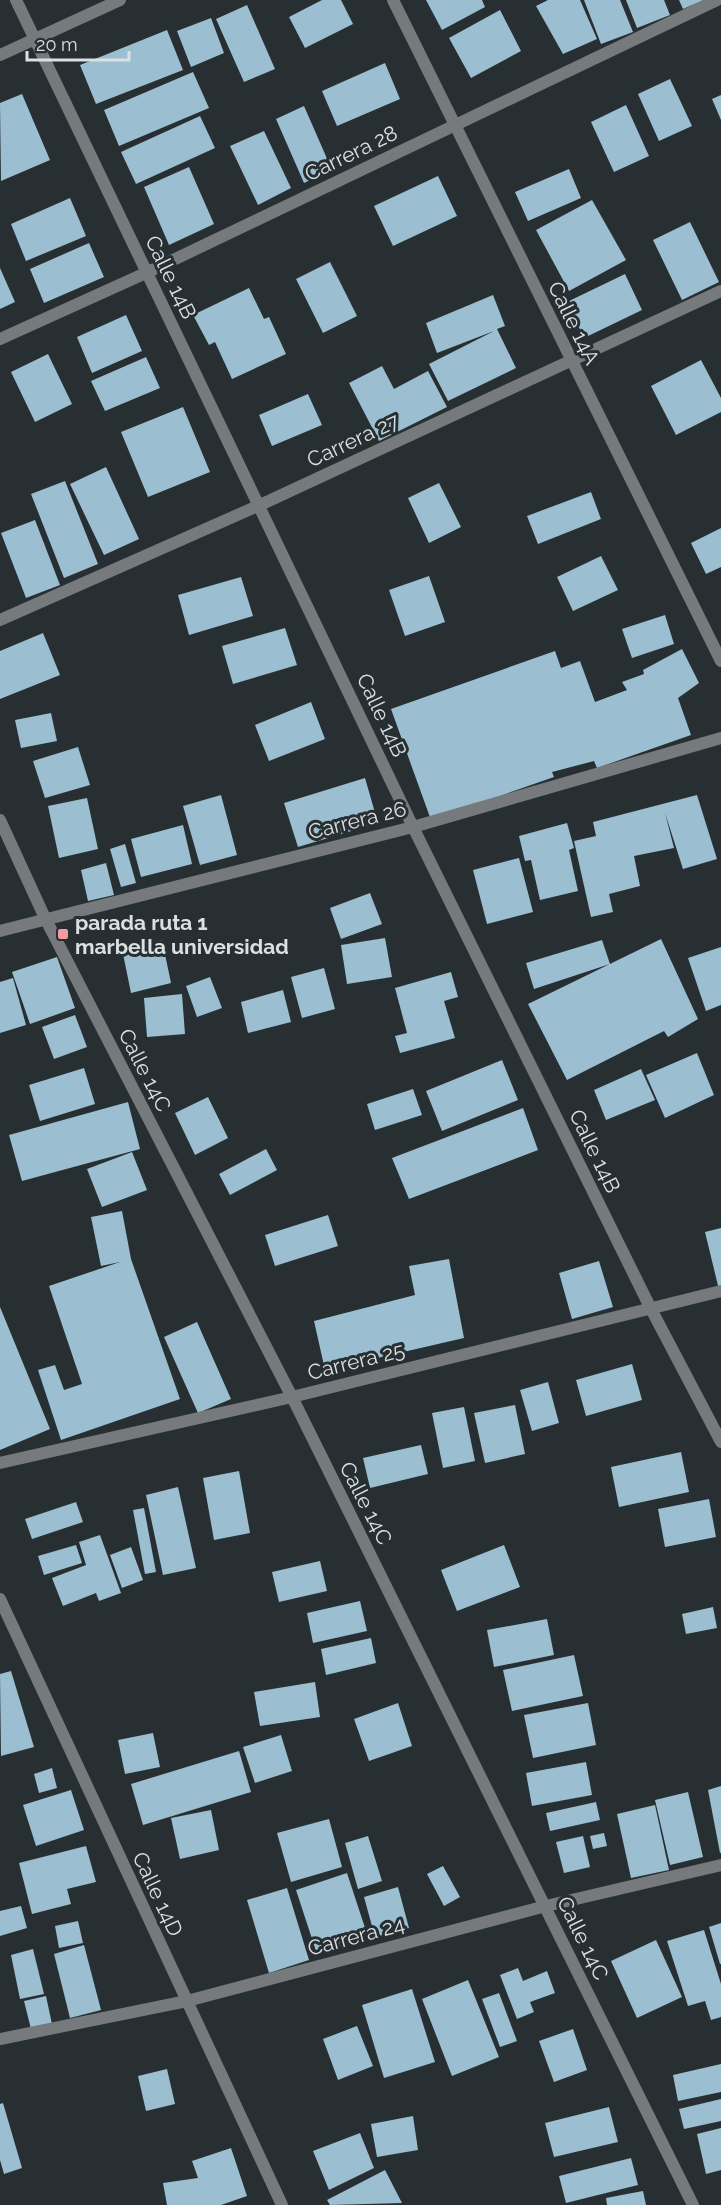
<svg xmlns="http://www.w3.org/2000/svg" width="721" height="2205" font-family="Raleway,sans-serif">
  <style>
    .building { fill: #9bbfd0 }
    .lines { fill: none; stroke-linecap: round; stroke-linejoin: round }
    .minor { stroke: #767a7c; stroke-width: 12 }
    .poi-dot { fill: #f49aa2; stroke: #272f33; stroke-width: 2 }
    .labels { text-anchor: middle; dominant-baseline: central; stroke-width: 6; stroke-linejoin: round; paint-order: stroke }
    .street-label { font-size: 21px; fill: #dbe0e3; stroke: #272f33 }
    .poi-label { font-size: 21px; font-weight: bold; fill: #dbe0e3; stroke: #272f33; text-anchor: start }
  </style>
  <rect width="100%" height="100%" fill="#272f33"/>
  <!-- building -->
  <path class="building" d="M322,0h19l12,24 -48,24 -16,-31z
    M426,0h56l3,7 -43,23z
    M548,0h32l17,39 -34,15 -27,-48z
    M584,0h36l13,32 -32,12z
    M626,0h38l6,15 -33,13z
    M679,0h25l-21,9z
    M247,5l28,64 -31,13 -28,-63z
    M500,10l21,41 -50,27 -22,-40z
    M211,18l13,35 -33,14 -14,-36z
    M167,30l16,40 -87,34 -16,-39z
    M385,63l15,36 -63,27 -15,-35z
    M193,72l16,36 -90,38 -15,-36z
    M670,79l22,47 -33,15 -21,-47z
    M22,94l28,66 -49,21 -1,-78z
    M721,95v25l-9,-21z
    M626,105l23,51 -35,16 -23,-50z
    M304,106l28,64 -28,13 -28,-64z
    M200,116l15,32 -79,36 -15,-32z
    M264,131l27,57 -33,17 -28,-59z
    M189,167l25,57 -45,21 -25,-58z
    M569,169l12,29 -53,23 -13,-29z
    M438,176l19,40 -64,30 -19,-40z
    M70,198l16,38 -60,25 -15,-37z
    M592,200l34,60 -57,31 -33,-61z
    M690,222l29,60 -37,18 -29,-60z
    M89,243l15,34 -60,26 -14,-34z
    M330,262l27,54 -34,17 -27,-54z
    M0,268l15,34 -15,7z
    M625,274l17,36 -58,28 -17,-36z
    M249,288l15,31 5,-2 17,37 -54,25 -17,-37 -6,3 -16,-30z
    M493,295l12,31 -8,3 19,39 -68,33 -19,-37 65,-33 -57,22 -11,-30z
    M126,315l16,36 -50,22 -15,-36z
    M48,354l24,50 -37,18 -24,-50z
    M146,357l14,31 -55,23 -14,-30z
    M701,360l20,38v14l-45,23 -25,-49z
    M382,366l12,23 34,-18 19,36 -68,34 -30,-58z
    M308,394l14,31 -50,21 -13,-31z
    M183,407l27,65 -62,25 -27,-65z
    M106,467l33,72 -35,16 -34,-71z
    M65,481l33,83 -34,14 -33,-84z
    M439,483l22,44 -32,16 -21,-45z
    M591,492l10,27 -63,25 -11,-28z
    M35,520l25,65 -34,13 -25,-65z
    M721,528v39l-15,7 -15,-31z
    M601,556l17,34 -45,21 -16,-34z
    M429,576l16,46 -40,14 -16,-46z
    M241,577l12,39 -64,19 -11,-40z
    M665,615l9,29 -42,14 -10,-29z
    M285,628l12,37 -64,19 -11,-38z
    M43,633l17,42 -60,24v-48z
    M682,649l17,34 -21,15 13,37 -94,33 -3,-7 -42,11 2,5 -123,43 -40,-111 164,-58 6,17 19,-7 15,41 32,-12 -5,-8 22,-8 -1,-4z
    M311,702l14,37 -56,22 -14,-36z
    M51,713l6,28 -36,7 -6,-28z
    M78,747l12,38 -45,13 -12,-37z
    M365,778l13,45 -80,24 -14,-44z
    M221,795l16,60 -37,10 -17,-59z
    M697,795l20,64 -34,10 -18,-56 9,35 -40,8 6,30 -31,8 4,18 -22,5 -17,-76 22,-5 -3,-14z
    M87,798l11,51 -39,9 -11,-52z
    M567,823l7,25 -5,2 9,41 -38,9 -9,-40 -6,1 -6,-25z
    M183,825l9,39 -51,13 -10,-38z
    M125,844l11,39 -15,4 -11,-38z
    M519,858l14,54 -46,12 -14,-54z
    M106,863l8,32 -26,6 -7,-31z
    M370,893l12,31 -41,15 -11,-31z
    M385,938l7,39 -45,7 -6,-39z
    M661,939l37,80 -30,18 -4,-6 -97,49 -39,-76z
    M162,940l9,43 -40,10 -9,-44z
    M602,940l8,24 -76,25 -8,-26z
    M721,947v58l-15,6 -18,-53z
    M57,957l18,51 -45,16 -18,-52z
    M324,968l11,41 -33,9 -11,-41z
    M451,972l7,25 -14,4 11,37 -55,15 -5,-17 12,-3 -12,-45z
    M210,977l12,31 -25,9 -11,-31z
    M13,978l13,47 -26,8v-51z
    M283,990l8,32 -43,11 -7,-31z
    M182,994l3,40 -38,3 -3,-39z
    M75,1015l12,32 -33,12 -12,-32z
    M697,1053l17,42 -49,23 -19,-43z
    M502,1060l16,40 -76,31 -16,-40z
    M84,1068l11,36 -55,17 -11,-36z
    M641,1069l14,31 -49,20 -12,-30z
    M413,1089l9,26 -47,15 -8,-26z
    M208,1097l20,41 -33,17 -20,-42z
    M128,1102l12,47 -118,32 -13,-46z
    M523,1108l15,42 -129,49 -17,-41z
    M266,1149l11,21 -47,25 -11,-21z
    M132,1152l15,38 -45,17 -15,-38z
    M122,1211l9,48 49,140 -119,41 -23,-70 17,-5 9,25 18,-6 -33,-98 71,-24 -19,4 -10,-49z
    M328,1215l10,31 -63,20 -10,-31z
    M721,1228v66h-1l-15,-62z
    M449,1259l15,79 -139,32 -11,-49 101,-26 -6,-29z
    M599,1261l14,46 -41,12 -13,-46z
    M0,1307l50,122 -50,21z
    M197,1322l34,77 -33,14 -34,-76z
    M632,1364l10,36 -56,16 -10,-36z
    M548,1382l11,41 -27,8 -12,-41z
    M515,1405l10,49 -40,9 -11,-50z
    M464,1407l11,54 -32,7 -11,-55z
    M421,1445l7,29 -58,14 -7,-30z
    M681,1452l8,40 -70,15 -8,-40z
    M239,1471l11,62 -36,7 -11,-62z
    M178,1487l18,81 -33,7 -17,-80z
    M709,1499l7,38 -51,10 -7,-38z
    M76,1502l7,20 -51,17 -7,-20z
    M144,1508l12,64 -11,2 -12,-64z
    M100,1535l21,58 -22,8 -3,-8 -33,13 -11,-28 34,-13 -7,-23z
    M76,1545l6,18 -38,12 -6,-19z
    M504,1545l16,42 -63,24 -16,-41z
    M131,1547l12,33 -21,8 -12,-33z
    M320,1561l7,30 -48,11 -7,-30z
    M360,1601l7,30 -54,12 -6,-30z
    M713,1607l4,21 -31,6 -4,-20z
    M547,1619l7,36 -60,12 -7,-37z
    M371,1638l5,25 -50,12 -5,-26z
    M574,1655l9,41 -71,15 -9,-41z
    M11,1671l23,76 -33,9 -1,-82z
    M315,1682l5,35 -60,9 -6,-34z
    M398,1703l14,43 -43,15 -15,-42z
    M588,1703l8,42 -63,13 -9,-43z
    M153,1733l7,34 -35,7 -7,-34z
    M281,1735l11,36 -37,12 -12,-36z
    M239,1751l12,41 -108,33 -12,-41z
    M586,1762l6,33 -60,11 -6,-33z
    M52,1768l5,20 -18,5 -5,-19z
    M721,1786v67h-1l-12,-63z
    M71,1790l13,40 -48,16 -13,-41z
    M688,1792l15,65 -33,8 -15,-65z
    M596,1802l4,18 -50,11 -4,-18z
    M655,1805l14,65 -38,8 -14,-64z
    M211,1810l8,40 -39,9 -9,-41z
    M329,1819l13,48 -51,15 -14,-49z
    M604,1833l3,13 -14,3 -3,-13z
    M368,1836l14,45 -24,8 -13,-46z
    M583,1836l7,31 -26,6 -8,-31z
    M86,1846l10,36 -29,7 4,15 -39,10 -13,-51z
    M443,1866l17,31 -16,9 -17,-32z
    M347,1873l21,64 -51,17 -21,-64z
    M398,1887l11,41 -34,9 -11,-40z
    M287,1888l22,72 -40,13 -22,-73z
    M21,1906l6,22 -27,8v-25z
    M78,1921l5,22 -24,5 -4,-22z
    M721,1923v41h-1l-11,-37z
    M704,1930l17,54v33l-10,3 -6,-19 -17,5 -21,-65z
    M656,1940l26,57 -45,21 -26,-57z
    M84,1945l17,65 -31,8 -16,-64z
    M33,1949l11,45 -24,5 -9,-44z
    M518,1968l5,13 24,-10 8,22 -25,9 4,10 -17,7 -17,-44z
    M468,1980l31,77 -47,19 -30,-77z
    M412,1989l23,73 -51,16 -22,-73z
    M499,1993l18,48 -17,6 -18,-48z
    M46,1996l6,28 -21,5 -7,-28z
    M357,2026l16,40 -35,14 -15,-41z
    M573,2029l14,41 -33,12 -15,-41z
    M721,2064v28l-43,9 -5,-26z
    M167,2069l8,35 -29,7 -8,-35z
    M721,2099v22l-37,8 -5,-20z
    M3,2103l19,65 -18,6 -4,-14v-56z
    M609,2107l9,35 -64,15 -9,-34z
    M413,2116l5,34 -41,7 -6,-33z
    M721,2128v42l-15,4 -9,-40z
    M360,2133l14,35 -45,22 -16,-39z
    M231,2148l16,48 -26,9h-54l-4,-22 35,-5 -6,-17z
    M631,2158l7,27 -72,18 -7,-27z
    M385,2170l17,33 -72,2 -3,-5z
    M643,2191l3,14h-39l-1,-7z"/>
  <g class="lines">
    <!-- minor -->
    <path class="minor" d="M16,0l397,827 237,480 71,135
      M393,0l328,661
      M0,55l120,-55
      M0,339l148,-67 569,-272
      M0,620l260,-115 461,-214
      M0,820l45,98 247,479 401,808
      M0,931l413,-104 308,-89
      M0,1463l292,-66 429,-106
      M0,1599l282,606
      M0,2039l187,-38 359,-95 175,-41"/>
  </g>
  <!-- markers -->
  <rect class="poi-dot" x="57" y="928" width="12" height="12" rx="3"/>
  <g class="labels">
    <!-- street labels -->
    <g class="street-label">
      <text transform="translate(351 153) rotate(-26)">Carrera 28</text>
      <text transform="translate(171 277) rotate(64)">Calle 14B</text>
      <text transform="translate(574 323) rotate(64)">Calle 14A</text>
      <text transform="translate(353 440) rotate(-25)">Carrera 27</text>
      <text transform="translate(382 715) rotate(65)">Calle 14B</text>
      <text transform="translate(357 820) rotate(-14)">Carrera 26</text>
      <text transform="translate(145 1070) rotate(63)">Calle 14C</text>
      <text transform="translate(595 1151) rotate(64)">Calle 14B</text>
      <text transform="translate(356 1361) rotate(-14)">Carrera 25</text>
      <text transform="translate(366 1503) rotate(63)">Calle 14C</text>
      <text transform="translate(158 1894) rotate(65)">Calle 14D</text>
      <text transform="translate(356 1936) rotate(-15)">Carrera 24</text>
      <text transform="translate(583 1938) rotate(64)">Calle 14C</text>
    </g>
    <!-- poi labels -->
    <g class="poi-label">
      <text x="75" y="922">parada ruta 1<tspan x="75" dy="24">marbella universidad</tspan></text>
    </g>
  </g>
  <!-- scale -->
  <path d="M27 51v9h102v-9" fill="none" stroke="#dbe0e3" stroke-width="3"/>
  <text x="36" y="51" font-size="18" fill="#dbe0e3" stroke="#272f33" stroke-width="4.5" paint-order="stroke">20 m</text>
</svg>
